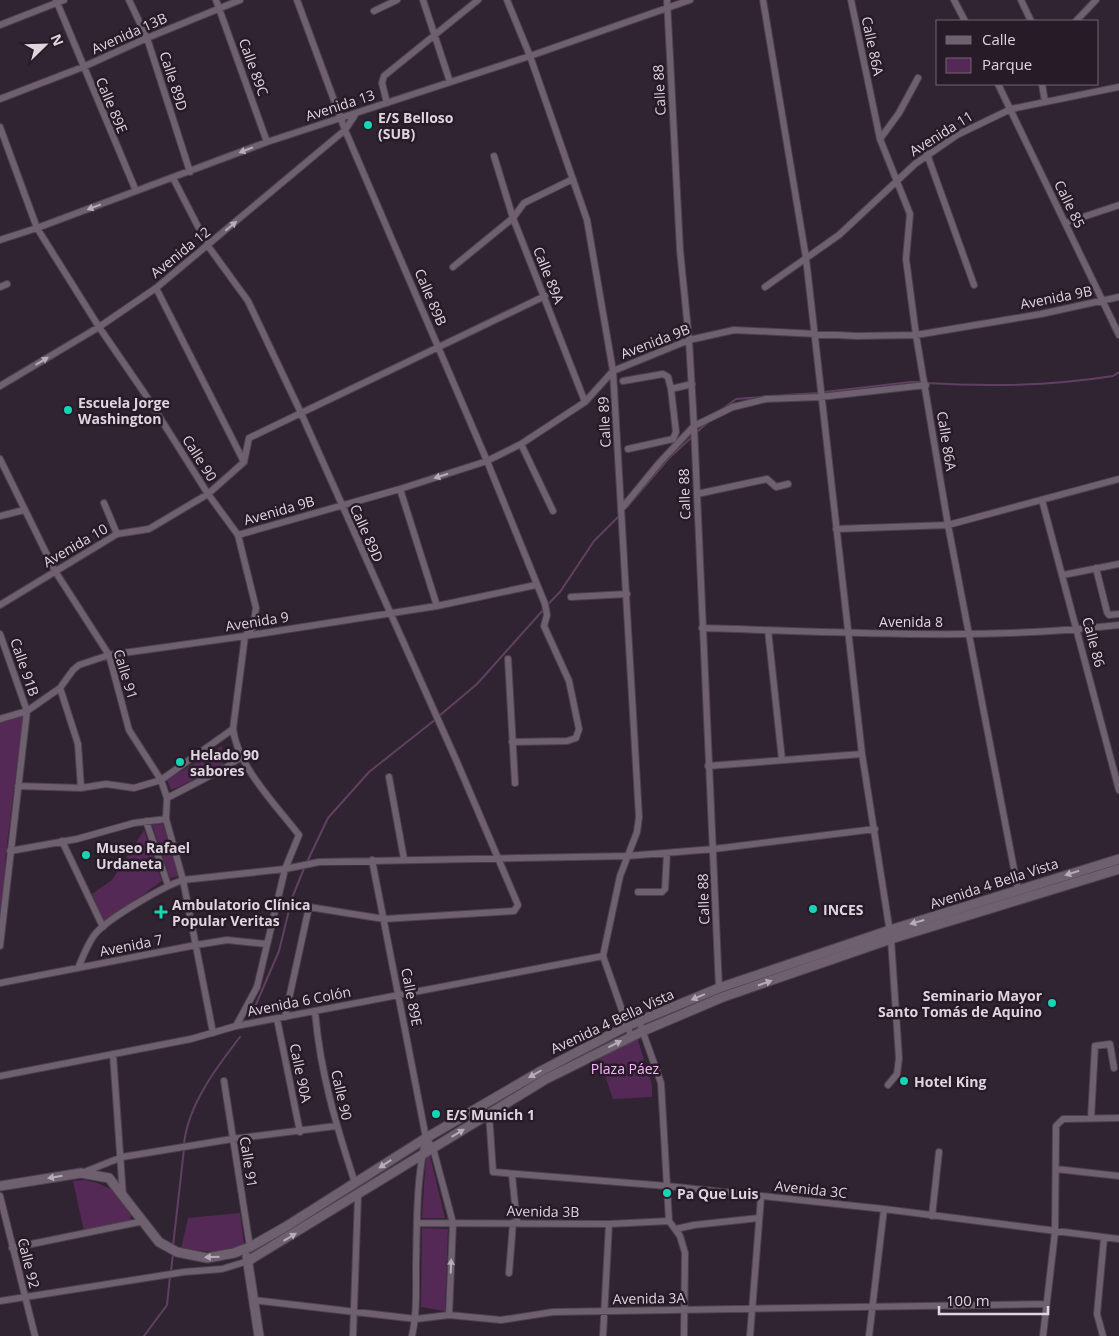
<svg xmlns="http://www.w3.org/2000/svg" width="1119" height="1336" font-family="'Open Sans',sans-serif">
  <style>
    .green { fill: #542956 }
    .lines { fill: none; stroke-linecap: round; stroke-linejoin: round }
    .stream { stroke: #604062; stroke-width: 2 }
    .street-casing { stroke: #4c414c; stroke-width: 8 }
    .secondary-casing { stroke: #4c414c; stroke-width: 11 }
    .street { stroke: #6f606f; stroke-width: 6 }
    .secondary { stroke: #6f606f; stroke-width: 9 }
    .oneway { fill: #b7acb7 }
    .poi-dot { fill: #16d5b3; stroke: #271b28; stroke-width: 2 }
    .labels { text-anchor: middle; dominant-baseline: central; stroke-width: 5; stroke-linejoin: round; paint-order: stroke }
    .street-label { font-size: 14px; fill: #ded5de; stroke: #271b28 }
    .poi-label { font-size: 14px; font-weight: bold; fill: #ded5de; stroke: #271b28; text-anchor: start }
    .park-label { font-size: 14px; fill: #fcb6fe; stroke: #271b28 }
  </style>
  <rect width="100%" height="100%" fill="#312432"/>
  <!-- green -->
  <path class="green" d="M24,709l-18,143 -6,91v-225z
    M222,746l1,21 -52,23 -4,-10z
    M163,824l16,52 -9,2 -18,-53z
    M144,830l18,51 -58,42 -12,-29 20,-14z
    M637,1037l15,48v12l-39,2 -16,-46z
    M430,1156l15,62h-23l4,-61z
    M84,1180c22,4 39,13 48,35l-3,6 -45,10 -11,-50z
    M240,1213l4,32 -30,7 -33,-3 7,-31z
    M422,1228l26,1 -3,82 -24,-4z"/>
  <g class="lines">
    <!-- stream -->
    <path class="stream" d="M926,383c63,4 124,3 187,-7l6,-4
      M824,392l87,-10h10
      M784,395l35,-2
      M721,410l15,-11 26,-2
      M697,432l11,-10
      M627,507l42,-49 23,-21
      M547,605l13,-13 34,-51 25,-25
      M439,716l38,-32 67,-75
      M307,862l21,-44 41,-46 67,-53
      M251,1016l28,-65 13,-53 13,-32
      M184,1144c4,-39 32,-76 56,-107
      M173,1246l11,-97
      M171,1271l2,-17
      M144,1336l23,-31 3,-29"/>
    <!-- street casing -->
    <g class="street-casing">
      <path id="street" d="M56,0l80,191
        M129,0l18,38 43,134
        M216,0l51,142
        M297,0l48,130 142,331 58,143 2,11 -3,11 25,55 10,48 -3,9 -9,3 -55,1
        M423,0l27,82
        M507,0l23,56 57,164 26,151 26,446 -2,15 -17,44 -17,80 28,80
        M667,0l13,250 9,90 5,86 25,562
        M763,0l43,258 56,496 29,185 8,119 -2,16 -9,11
        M851,0l29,139 30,75 -4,45 10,76 32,190 70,365
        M954,0l11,21
        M1021,0l10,21
        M374,11l23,-11
        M1076,21l20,-21
        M0,25l64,-25
        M998,84l121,251
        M1042,84l3,18
        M0,99l83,-32 64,-29 93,-38
        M387,103l-5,-20 2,-7 94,-76
        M0,127l37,101 62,99 46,67 63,100 30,41 18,73 -3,19 -8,9 -12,93c5,38 43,76 66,106l-14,34 -28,118 -21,39
        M880,139l19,-26 19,-35
        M927,154l47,131
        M494,156l19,62 72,184
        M173,178l35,68 40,55 53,112 156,349 61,143 -4,6 -130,8 -75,-12 -24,110
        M1065,223l54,-18
        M0,240l37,-12 230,-86 263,-86 160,-56
        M453,267l60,-49 11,-15 49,-24
        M0,287l7,-3
        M765,287l74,-52 76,-71 42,-29 54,-26 108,-22
        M156,288l88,174
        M623,381l40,-7 5,3 3,12
        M0,386l99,-59 57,-39 189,-158 10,-15
        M521,444l32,67
        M628,449l45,-10 3,-7 -5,-43 21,-5
        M0,459l55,112 54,84 20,75 32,50 6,18 -1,21 17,61 30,153
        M400,489l37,117
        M697,494l70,-15 9,8 12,-3
        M1042,500l77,290
        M104,503l13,31
        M623,507l37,-45 34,-36 39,-19 33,-8 54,-2 106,-12
        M0,516l24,-6
        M836,529l112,-4 171,-46
        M238,535l162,-46 87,-28 34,-17 64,-42 28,-31 76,-31 45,-10 123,6 59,-1 125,-21 78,-17
        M1096,568l11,44 2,3 10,-1
        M1063,575l56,-11
        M571,597l56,-3
        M0,605l117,-71 32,-5 59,-35 36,-32 5,-24 296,-142
        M702,628c139,4 279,13 417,-3
        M768,630l14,130
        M0,634l27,77 -27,235
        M508,659l7,124
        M60,688l18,56 3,44
        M0,719l27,-8 33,-23 13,-18 6,-5 30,-10 136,-19 192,-30 99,-21
        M708,766l154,-12
        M389,777l15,82
        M18,786l63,2 25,-4 28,4 27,-8 72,-51
        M167,798l58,-30 16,-11
        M146,821l22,64
        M62,841l41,86
        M10,851l67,-12 57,-16 32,-4
        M372,860l54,278c-10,41 -9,87 -10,129 0,24 1,46 -4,69
        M638,892h24l3,-3 2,-36
        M78,968c5,-11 10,-26 18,-35 13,-15 68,-47 87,-53l102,-11 34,-7 308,-6 87,-7 161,-20
        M0,983l196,-38 31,-5 40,4
        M315,1011c5,61 21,114 40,172
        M277,1019l23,113
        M639,1021l22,62 8,138 11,15 5,17 -1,83
        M113,1054l10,142
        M0,1076l191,-37 45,-13 367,-70
        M224,1081l26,166
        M489,1114l4,58 174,14 217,23 235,30
        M1091,1118l4,-72 15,-2 4,24
        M426,1138l7,10 20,75 -4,92
        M1056,1169l63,7
        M82,1173l40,-16 110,-18 104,-13
        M512,1175l5,48
        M0,1196l35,140
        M932,1216l7,-64
        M417,1223l192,1 60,-3
        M676,1229l18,-4 65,-7
        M12,1248l132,-27
        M509,1273l4,-50
        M253,1300l163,19 33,-4 52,5 52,-8 493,-8
        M0,1301l184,-29 38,-3 26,-8
        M353,1336l5,-140
        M603,1336l6,-112
        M750,1336l11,-139
        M869,1336l15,-127
        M1043,1336l12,-104 1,-106 7,-7 56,-1
        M1103,1336l-6,-22 7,-76"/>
    </g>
    <!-- secondary casing -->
    <g class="secondary-casing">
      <path id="secondary" d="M0,1186l81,-13 28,5 50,64 18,10 30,6 27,-5 16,-6 37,-21 139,-88 115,-67 86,-45 92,-38 171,-58 229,-71
        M247,1257l12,79
        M248,1261l298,-182 97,-48 80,-34 168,-58 228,-70"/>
    </g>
    <!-- street -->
    <use href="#street" class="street"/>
    <!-- secondary -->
    <use href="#secondary" class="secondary"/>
  </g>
  <!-- one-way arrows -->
  <defs><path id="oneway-solid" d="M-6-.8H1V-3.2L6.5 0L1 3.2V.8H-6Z" transform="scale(1.25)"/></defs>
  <g class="oneway">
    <use href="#oneway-solid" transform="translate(246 150) rotate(159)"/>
    <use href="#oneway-solid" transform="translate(94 207) rotate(159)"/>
    <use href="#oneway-solid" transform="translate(231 226) rotate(-40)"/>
    <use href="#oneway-solid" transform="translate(42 361) rotate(-31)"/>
    <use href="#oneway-solid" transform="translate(441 476) rotate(162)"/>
    <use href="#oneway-solid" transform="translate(1072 873) rotate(163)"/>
    <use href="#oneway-solid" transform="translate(917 922) rotate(164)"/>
    <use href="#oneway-solid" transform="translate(765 983) rotate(-19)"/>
    <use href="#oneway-solid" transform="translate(698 997) rotate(157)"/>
    <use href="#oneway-solid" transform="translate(615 1044) rotate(-27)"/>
    <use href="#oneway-solid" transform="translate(535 1074) rotate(150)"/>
    <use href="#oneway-solid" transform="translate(458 1133) rotate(-31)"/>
    <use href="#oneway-solid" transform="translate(385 1164) rotate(147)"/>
    <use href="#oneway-solid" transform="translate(55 1177) rotate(171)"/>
    <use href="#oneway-solid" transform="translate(290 1237) rotate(-31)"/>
    <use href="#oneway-solid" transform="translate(212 1257) rotate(179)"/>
    <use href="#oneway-solid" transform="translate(451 1266) rotate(-88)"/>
  </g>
  <!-- markers -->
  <g class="poi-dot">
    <circle cx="368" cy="125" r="5"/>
    <circle cx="68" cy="410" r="5"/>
    <circle cx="180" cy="762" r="5"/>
    <circle cx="86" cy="855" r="5"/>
    <circle cx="813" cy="909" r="5"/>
    <path d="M158.5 904.5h5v5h5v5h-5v5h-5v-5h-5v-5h5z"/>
    <circle cx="1052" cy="1003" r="5"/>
    <circle cx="904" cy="1081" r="5"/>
    <circle cx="436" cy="1114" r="5"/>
    <circle cx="667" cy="1193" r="5"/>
  </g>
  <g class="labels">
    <!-- street labels -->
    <g class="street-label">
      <text transform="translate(129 33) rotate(-24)">Avenida 13B</text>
      <text transform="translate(873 46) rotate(78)">Calle 86A</text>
      <text transform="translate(254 67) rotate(70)">Calle 89C</text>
      <text transform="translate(174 81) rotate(72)">Calle 89D</text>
      <text transform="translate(659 90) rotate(-93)">Calle 88</text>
      <text transform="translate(112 105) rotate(67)">Calle 89E</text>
      <text transform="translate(340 105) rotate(-18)">Avenida 13</text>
      <text transform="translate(941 133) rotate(-32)">Avenida 11</text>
      <text transform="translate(1070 204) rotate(64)">Calle 85</text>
      <text transform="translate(180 252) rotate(-39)">Avenida 12</text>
      <text transform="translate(549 275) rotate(68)">Calle 89A</text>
      <text transform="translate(431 297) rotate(67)">Calle 89B</text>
      <text transform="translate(1056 297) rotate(-11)">Avenida 9B</text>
      <text transform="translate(655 341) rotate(-21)">Avenida 9B</text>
      <text transform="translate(604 422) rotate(-93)">Calle 89</text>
      <text transform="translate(947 441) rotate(81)">Calle 86A</text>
      <text transform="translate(200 458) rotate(58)">Calle 90</text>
      <text transform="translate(684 494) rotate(-92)">Calle 88</text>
      <text transform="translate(279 510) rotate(-16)">Avenida 9B</text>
      <text transform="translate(367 533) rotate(66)">Calle 89D</text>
      <text transform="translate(75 545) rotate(-30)">Avenida 10</text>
      <text transform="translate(257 621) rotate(-9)">Avenida 9</text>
      <text x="911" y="621">Avenida 8</text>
      <text transform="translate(1094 642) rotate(75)">Calle 86</text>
      <text transform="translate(25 667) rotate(71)">Calle 91B</text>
      <text transform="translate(126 674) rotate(73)">Calle 91</text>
      <text transform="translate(994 883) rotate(-18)">Avenida 4 Bella Vista</text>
      <text transform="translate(703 899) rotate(-92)">Calle 88</text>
      <text transform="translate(131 945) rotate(-11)">Avenida 7</text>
      <text transform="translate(412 997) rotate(79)">Calle 89E</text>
      <text transform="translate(299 1001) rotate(-11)">Avenida 6 Colón</text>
      <text transform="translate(612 1021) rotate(-25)">Avenida 4 Bella Vista</text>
      <text transform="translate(301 1073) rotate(78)">Calle 90A</text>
      <text transform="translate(342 1095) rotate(77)">Calle 90</text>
      <text transform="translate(249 1162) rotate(81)">Calle 91</text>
      <text transform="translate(811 1189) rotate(6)">Avenida 3C</text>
      <text transform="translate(543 1211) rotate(1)">Avenida 3B</text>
      <text transform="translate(29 1263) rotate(76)">Calle 92</text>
      <text transform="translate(649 1298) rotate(-1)">Avenida 3A</text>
    </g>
    <!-- poi labels -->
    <g class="poi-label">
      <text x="378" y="117">E/S Belloso<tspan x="378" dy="16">(SUB)</tspan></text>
      <text x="78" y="402">Escuela Jorge<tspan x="78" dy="16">Washington</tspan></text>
      <text x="190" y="754">Helado 90<tspan x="190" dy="16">sabores</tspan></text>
      <text x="96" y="847">Museo Rafael<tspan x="96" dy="16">Urdaneta</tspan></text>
      <text x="172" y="904">Ambulatorio Clínica<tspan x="172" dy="16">Popular Veritas</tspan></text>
      <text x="823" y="909">INCES</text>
      <text x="1042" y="995" text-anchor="end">Seminario Mayor<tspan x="1042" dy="16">Santo Tomás de Aquino</tspan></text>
      <text x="914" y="1081">Hotel King</text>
      <text x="446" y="1114">E/S Munich 1</text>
      <text x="677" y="1193">Pa Que Luis</text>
    </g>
    <!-- park labels -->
    <g class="park-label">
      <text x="625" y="1068">Plaza Páez</text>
    </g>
  </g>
  <!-- legend -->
  <rect x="936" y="20" width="162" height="65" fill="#271b28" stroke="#706571"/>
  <rect x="946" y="36" width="25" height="8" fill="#6f606f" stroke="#706571"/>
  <text x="982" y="45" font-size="15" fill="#ded5de">Calle</text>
  <rect x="946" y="58" width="25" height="15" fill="#542956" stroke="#706571"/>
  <text x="982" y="70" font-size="15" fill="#ded5de">Parque</text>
  <!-- north arrow -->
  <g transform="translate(45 45) rotate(67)" stroke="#271b28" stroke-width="4" paint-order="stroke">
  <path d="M0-4L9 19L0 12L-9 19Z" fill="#ded5de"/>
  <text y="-8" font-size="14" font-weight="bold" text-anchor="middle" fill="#ded5de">N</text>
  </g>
  <!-- scale -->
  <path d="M939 1306v8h109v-8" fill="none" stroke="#ded5de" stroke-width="2.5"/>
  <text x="946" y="1306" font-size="15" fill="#ded5de" stroke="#271b28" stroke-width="4" paint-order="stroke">100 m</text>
</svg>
